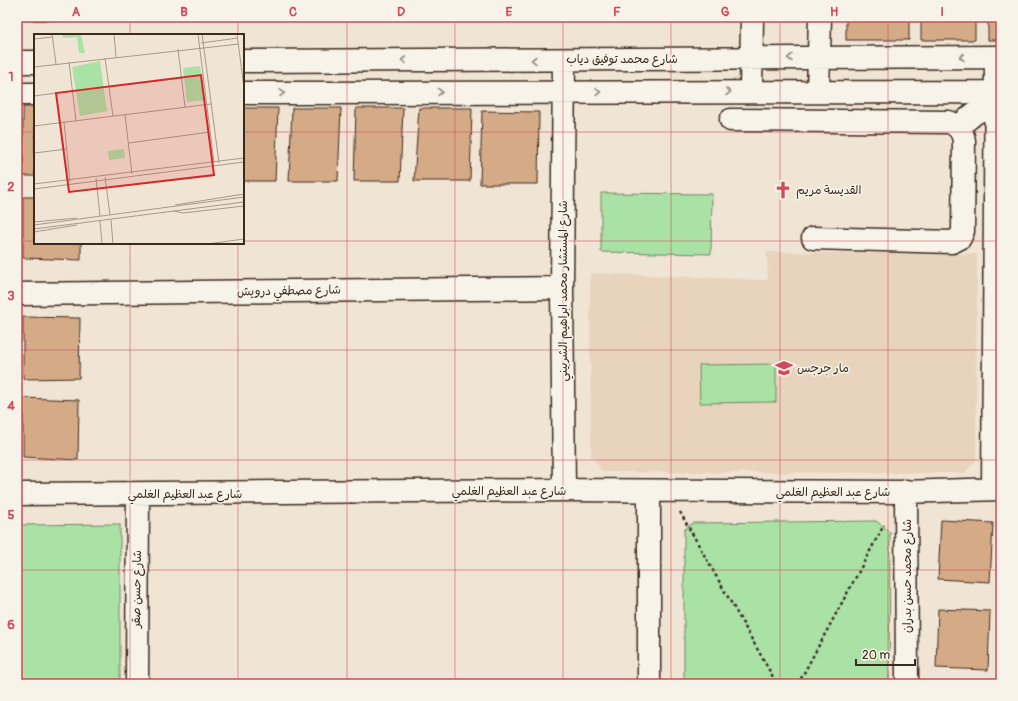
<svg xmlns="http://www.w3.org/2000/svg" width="1018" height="701" font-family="Pangolin,'Playpen Sans Arabic',sans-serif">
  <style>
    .built { fill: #e8d3bd }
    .green { fill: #aae2a6; stroke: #728662 }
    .building { fill: #d5aa86; stroke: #3b2a1e }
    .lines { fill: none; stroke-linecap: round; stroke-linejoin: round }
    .minor-casing { stroke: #3b2a1e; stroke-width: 25 }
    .path { stroke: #3b2a1e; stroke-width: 2.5; stroke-dasharray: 3 3; stroke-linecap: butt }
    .minor { stroke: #f7f3e8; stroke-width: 22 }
    .oneway { stroke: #998e83 }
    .grid { fill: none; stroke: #d1495b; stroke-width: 1; stroke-opacity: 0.55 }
    .labels { text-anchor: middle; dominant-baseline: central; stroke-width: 3; stroke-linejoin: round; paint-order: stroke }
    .street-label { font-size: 12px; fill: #3b2a1e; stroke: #f7f3e8 }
    .poi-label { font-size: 12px; fill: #3b2a1e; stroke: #f7f3e8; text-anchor: start }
    .inset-road { fill: none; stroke: #a89a8b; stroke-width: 1 }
    .view { fill: #d62828; fill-opacity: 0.15; stroke: #d62828; stroke-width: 2 }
    .inset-edge { fill: none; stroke: #3b2a1e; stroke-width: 2 }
    .neatline { fill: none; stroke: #d1495b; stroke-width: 1.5 }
    .grid-label { font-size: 13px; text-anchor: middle; font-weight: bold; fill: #d1495b }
  </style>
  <rect width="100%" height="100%" fill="#f0e4d4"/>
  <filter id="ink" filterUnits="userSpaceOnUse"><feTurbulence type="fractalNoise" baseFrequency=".025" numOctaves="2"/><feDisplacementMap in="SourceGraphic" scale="8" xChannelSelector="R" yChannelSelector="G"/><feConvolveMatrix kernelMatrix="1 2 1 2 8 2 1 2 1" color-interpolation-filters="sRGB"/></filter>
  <g filter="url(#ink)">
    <!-- built -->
    <path class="built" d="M767,252l210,2 -1,206 -11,13 -362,-1 -12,-16 -1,-183 178,7z"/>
    <!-- green -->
    <path class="green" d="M601,193l111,1 -1,60 -110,-2z
      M776,364v38l-76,1 -1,-38z
      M876,521l14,11 -1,152h-205v-154l9,-7z
      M120,524v160h-103v-159z"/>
    <!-- building -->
    <path class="building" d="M17,17h5v4h-5z
      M31,17h55v4l-55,-1z
      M101,17h50v3l-50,-1z
      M170,17h53v1l-53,1z
      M234,17h56v1h-56z
      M846,17h63v23h-63z
      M921,17h54v23h-54z
      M988,17h13v23h-13z
      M23,107h12v69h-12z
      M243,108h35l-3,73h-32z
      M292,108h49l-3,73h-49z
      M356,108h47l-3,73h-46z
      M419,108h53l-2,73h-56z
      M482,111l57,1 -1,72h-58z
      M23,197h12v46h46v17l-58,-2z
      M23,317l57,1 -1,60 -56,1z
      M23,398l56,2 -1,60 -55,-3z
      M941,520l52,3 -3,59 -52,-3z
      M938,609l52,2 -2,59 -52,-2z"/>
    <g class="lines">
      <!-- minor casing -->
      <g class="minor-casing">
        <path id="minor" d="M243,61l758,-4
          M17,62h18
          M751,92l1,-75
          M818,92l2,-75
          M243,93l758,-1
          M17,94h18
          M731,120l218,2c9,3 14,10 15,19l-1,90 -3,7 -8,4 -139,-4
          M958,127l17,-14 21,-10
          M17,294l545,-6
          M993,489l3,-432
          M564,490l-2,-202 2,-228
          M906,491l1,193
          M17,494l547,-4 338,2 99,-3
          M137,684l1,-190
          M649,684v-192"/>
      </g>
      <!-- path -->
      <path class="path" d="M680,512l97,172
        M798,684l86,-159"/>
      <!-- minor -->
      <use href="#minor" class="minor"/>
    </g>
    <!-- one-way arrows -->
    <defs><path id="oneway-chevron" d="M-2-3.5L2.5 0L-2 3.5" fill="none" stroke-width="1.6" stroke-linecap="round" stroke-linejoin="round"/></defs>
    <g class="oneway">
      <use href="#oneway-chevron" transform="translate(962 57) rotate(180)"/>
      <use href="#oneway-chevron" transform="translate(790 58) rotate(180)"/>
      <use href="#oneway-chevron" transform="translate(404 60) rotate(180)"/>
      <use href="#oneway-chevron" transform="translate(534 60) rotate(180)"/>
      <use href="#oneway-chevron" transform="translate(440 92)"/>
      <use href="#oneway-chevron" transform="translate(598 92)"/>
      <use href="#oneway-chevron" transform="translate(728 92)"/>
      <use href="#oneway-chevron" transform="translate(282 93)"/>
    </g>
  </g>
  <!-- grid -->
  <path class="grid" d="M130,17v18M238,17v18M347,17v667M455,17v667M563,17v667M671,17v667M780,17v667M888,17v667M17,132h18M243,132h758M17,241h18M243,241h758M130,243v441M238,243v441M17,350h984M17,460h984M17,570h984"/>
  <!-- icons -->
  <defs>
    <g id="church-bare" transform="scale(1.38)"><path d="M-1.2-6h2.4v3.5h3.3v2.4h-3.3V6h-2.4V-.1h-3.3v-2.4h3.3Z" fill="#d1495b" stroke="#f7f3e8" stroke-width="2.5" paint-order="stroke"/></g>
    <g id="school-bare" transform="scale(1.38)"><path d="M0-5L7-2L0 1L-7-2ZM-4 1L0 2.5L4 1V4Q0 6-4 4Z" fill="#d1495b" stroke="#f7f3e8" stroke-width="2.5" paint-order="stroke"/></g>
  </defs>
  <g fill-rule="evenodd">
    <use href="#church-bare" x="783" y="190"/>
    <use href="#school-bare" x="784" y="368"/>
  </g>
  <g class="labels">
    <!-- street labels -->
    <g class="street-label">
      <text x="622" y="59">شارع محمد توفيق دياب</text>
      <text transform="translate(289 291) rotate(-1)">شارع مصطفي درويش</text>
      <text transform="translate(563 291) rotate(-90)">شارع المستشار محمد ابراهيم الشربيني</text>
      <text x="509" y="491">شارع عبد العظيم الغلمي</text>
      <text x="833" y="492">شارع عبد العظيم الغلمي</text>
      <text x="185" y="494">شارع عبد العظيم الغلمي</text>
      <text transform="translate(907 576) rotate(-90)">شارع محمد حسن بدران</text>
      <text transform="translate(137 589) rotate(-89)">شارع حسن صقر</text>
    </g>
    <!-- poi labels -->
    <g class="poi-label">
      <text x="796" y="190">القديسة مريم</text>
      <text x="797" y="368">مار جرجس</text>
    </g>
  </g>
  <!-- overview -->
  <g transform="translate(34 34)">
    <rect width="210" height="210" fill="#f0e4d4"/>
    <path d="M28,0h19l4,19h-6l-2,-16 -14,1zM66,27l7,50 -27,5 -8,-49zM166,32l5,34 -18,2 -4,-34zM90,115l1,9 -16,2 -1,-9z" fill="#aae2a6"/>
    <path class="inset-road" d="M18,0l4,30M80,0l2,23M164,0l16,129M168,0l17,129M203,0l7,54M0,5l18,-2M167,9l37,-5M144,15l7,58M71,24l8,58M35,28l7,59M0,33l205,-23M75,53l73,-9M0,62l38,-5M91,81l7,59M30,88l6,60M0,92l177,-22M95,109l81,-11M0,119l33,-4M71,143l5,38M62,144l4,38M0,150l210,-26M0,155l210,-27M141,171l69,-11M140,177l9,2 61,-7M77,186l2,24M66,187l2,23M0,188l43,-4M0,191l210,-28M0,195l210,-27M0,198l43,-7M173,210l37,-5"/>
    <path class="view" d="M167,41l13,100 -145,17 -13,-99z"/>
    <rect width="210" height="210" class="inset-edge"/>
  </g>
  <!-- margin -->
  <rect width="1018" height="701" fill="none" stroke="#f7f3e8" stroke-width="44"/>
  <!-- scale -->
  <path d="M856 659v6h59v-6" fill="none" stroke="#3b2a1e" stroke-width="2"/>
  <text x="862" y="659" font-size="12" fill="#3b2a1e" stroke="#f7f3e8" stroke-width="3" paint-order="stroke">20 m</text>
  <rect x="22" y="22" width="974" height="657" class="neatline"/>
  <g class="grid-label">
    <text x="76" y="16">A</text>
    <text x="184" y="16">B</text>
    <text x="293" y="16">C</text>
    <text x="401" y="16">D</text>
    <text x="509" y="16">E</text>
    <text x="617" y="16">F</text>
    <text x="725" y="16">G</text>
    <text x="834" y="16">H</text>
    <text x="942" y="16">I</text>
    <text x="11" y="81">1</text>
    <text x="11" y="191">2</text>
    <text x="11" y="300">3</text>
    <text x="11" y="410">4</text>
    <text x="11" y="519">5</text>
    <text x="11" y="629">6</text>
  </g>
</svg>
